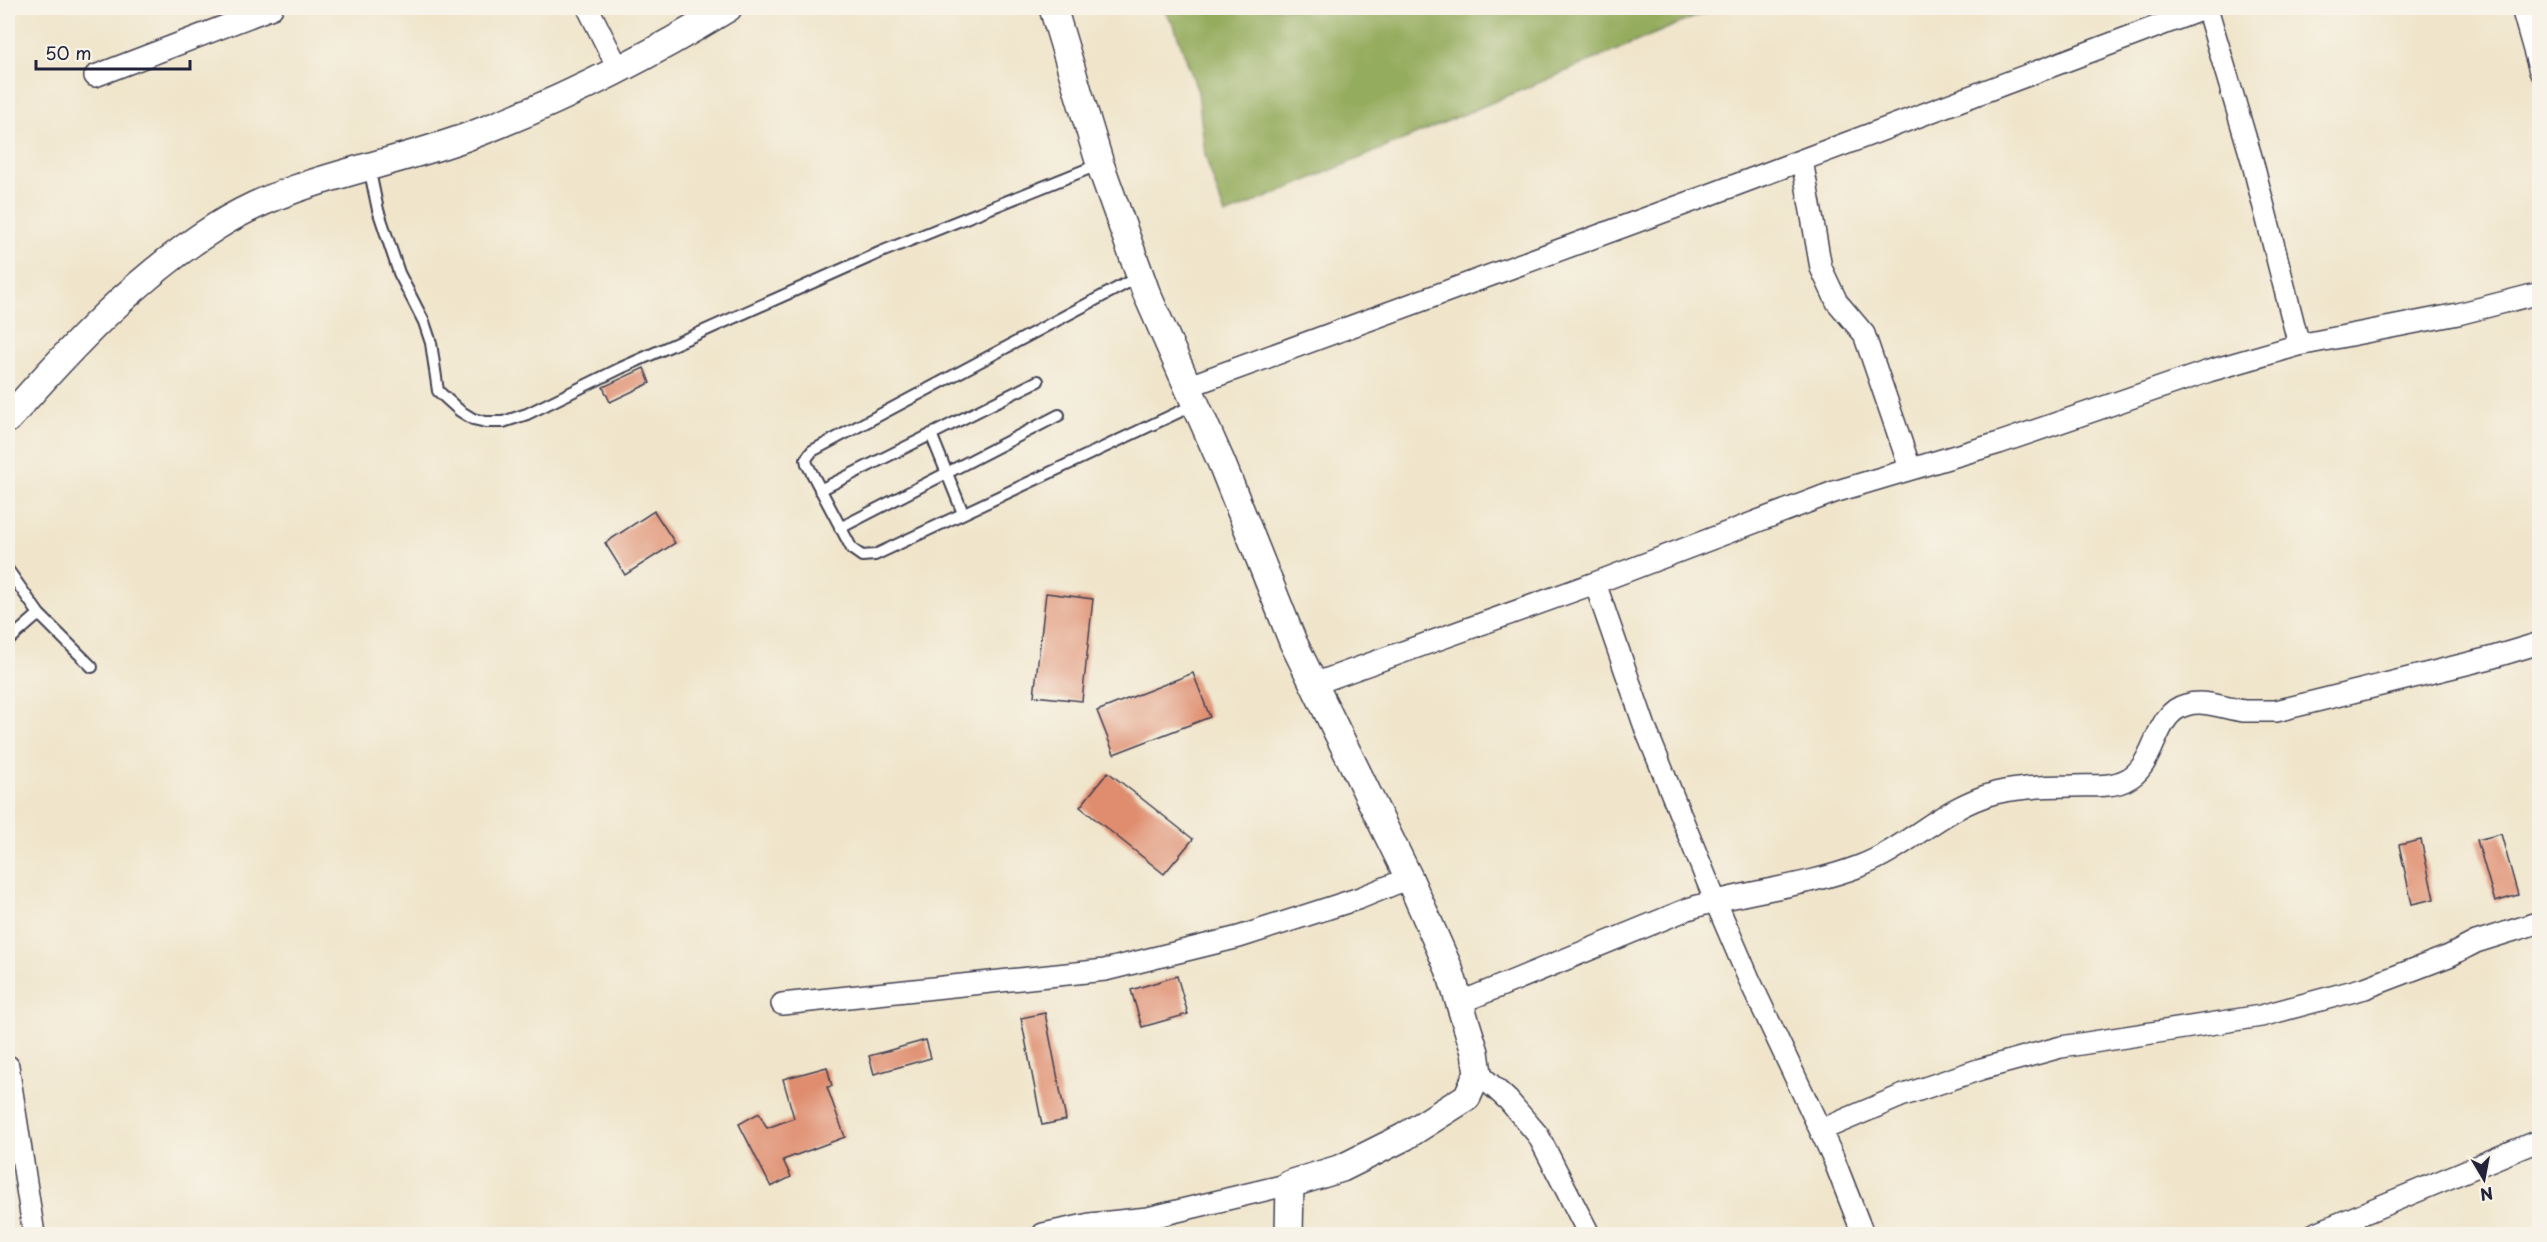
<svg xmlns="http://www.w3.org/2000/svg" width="2547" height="1242" font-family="'Playpen Sans',sans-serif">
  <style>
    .forest { fill: #94ac5d; stroke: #5b674c; stroke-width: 1.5 }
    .building { fill: #df8d6e }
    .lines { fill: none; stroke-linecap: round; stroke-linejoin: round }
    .service-casing { stroke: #413f51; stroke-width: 14 }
    .minor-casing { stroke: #413f51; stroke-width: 24 }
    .tertiary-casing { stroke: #413f51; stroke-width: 30 }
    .service { stroke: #fff; stroke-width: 10 }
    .minor { stroke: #fff; stroke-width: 21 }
    .tertiary { stroke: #fff; stroke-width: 27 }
  </style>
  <rect width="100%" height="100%" fill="#f7f3e8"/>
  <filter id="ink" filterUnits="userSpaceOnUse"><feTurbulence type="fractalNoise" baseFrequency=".0167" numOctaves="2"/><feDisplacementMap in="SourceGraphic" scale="12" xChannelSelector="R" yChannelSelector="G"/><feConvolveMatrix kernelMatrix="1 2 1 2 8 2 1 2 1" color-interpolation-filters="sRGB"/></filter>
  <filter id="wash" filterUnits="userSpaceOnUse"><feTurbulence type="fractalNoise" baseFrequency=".008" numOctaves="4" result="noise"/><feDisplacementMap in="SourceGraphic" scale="24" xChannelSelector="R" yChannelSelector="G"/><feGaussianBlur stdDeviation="1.35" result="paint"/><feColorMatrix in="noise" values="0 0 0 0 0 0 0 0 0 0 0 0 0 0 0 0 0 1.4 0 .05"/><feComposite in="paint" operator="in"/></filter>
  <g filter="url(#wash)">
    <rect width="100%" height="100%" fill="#f0e5cb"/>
    <!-- forest -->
    <path class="forest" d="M1162,8h554l-491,207 -20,-60 -7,-63 -24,-67z"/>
    <g id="blocks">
      <!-- building -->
      <path class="building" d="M644,368l6,15 -40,19 -7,-15z
        M654,511l21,32 -50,32 -20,-32z
        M1046,593l47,6 -11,102 -48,-5z
        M1193,673l17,44 -96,37 -17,-43z
        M1108,772l85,67 -29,35 -84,-67z
        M2501,834l17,61 -23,7 -18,-62z
        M2421,840l13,59 -22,5 -13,-59z
        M1177,976l11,38 -46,13 -11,-37z
        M1045,1013l21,107 -24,5 -21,-107z
        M926,1040l5,18 -57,16 -5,-18z
        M827,1067l5,19 -5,1 18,50 -62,23 8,17 -20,10 -32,-63 20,-11 8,15 27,-10 -11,-39z"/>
    </g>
  </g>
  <g filter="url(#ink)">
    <use href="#blocks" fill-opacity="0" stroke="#413f51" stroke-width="1.5"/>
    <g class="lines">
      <!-- service casing -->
      <g class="service-casing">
        <path id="service" d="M369,167l9,43 21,63 25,49 7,21 7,48 22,20 13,8 13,3h17l24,-8 94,-46 260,-116 219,-88
          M1140,276l-328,175 -6,8 1,5 45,85 10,7 13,-1 321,-151
          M931,434l32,79
          M820,490l218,-109
          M840,528l219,-113
          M8,570l31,44 53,53
          M8,641l31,-27"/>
      </g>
      <!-- minor casing -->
      <g class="minor-casing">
        <path id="minor" d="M588,8l30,60
          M2207,8l45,152 47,185
          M2522,8l18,63
          M95,76l177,-68
          M1802,160l19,108 16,34 27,32 46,134
          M1189,386l512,-188 505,-190
          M1595,583l51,147 69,170 34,79 83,176 31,79
          M1314,684l281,-101 239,-91 165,-49 210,-72 90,-26 159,-31 82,-21
          M1459,1003l229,-94c56,-18 117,-22 172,-43 49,-19 81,-58 135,-73 26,-6 51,-7 77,-7 18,-1 38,2 54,-6 31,-14 27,-67 60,-75 20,-6 39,4 58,6 11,0 22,0 32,0l214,-53 50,-15
          M782,1004l323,-34 134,-33 121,-39 49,-20
          M8,1066l26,168
          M1478,1073l30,27 30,35 51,99
          M1821,1130l80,-34 80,-27 80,-22 200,-31 104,-28 84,-32 27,-14 64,-20
          M1043,1234l47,-10 58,-6 142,-34
          M2314,1234l226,-94"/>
      </g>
      <!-- tertiary casing -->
      <g class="tertiary-casing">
        <path id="tertiary" d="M1053,8l47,156 46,128 76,172 71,178 116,236 40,91 26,83 3,21 -11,24 -63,40 -62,31 -52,16 -1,50
          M8,419c62,-71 128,-142 209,-193 77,-49 171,-59 255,-91 89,-34 176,-78 256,-127"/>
      </g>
      <!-- service -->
      <use href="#service" class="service"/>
      <!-- minor -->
      <use href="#minor" class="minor"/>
      <!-- tertiary -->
      <use href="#tertiary" class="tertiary"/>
    </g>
  </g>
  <!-- margin -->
  <rect width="2547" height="1242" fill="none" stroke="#f7f3e8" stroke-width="30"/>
  <!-- north arrow -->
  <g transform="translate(2484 1179) rotate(170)" stroke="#f7f3e8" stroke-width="4.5" paint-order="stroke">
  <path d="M0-4.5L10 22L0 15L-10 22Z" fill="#22223b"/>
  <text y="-9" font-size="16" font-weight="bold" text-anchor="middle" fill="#22223b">N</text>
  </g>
  <!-- scale -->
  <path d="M36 60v9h154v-9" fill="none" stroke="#22223b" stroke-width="3"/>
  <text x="45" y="60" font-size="18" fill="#22223b" stroke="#f7f3e8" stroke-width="4.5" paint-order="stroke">50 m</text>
</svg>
